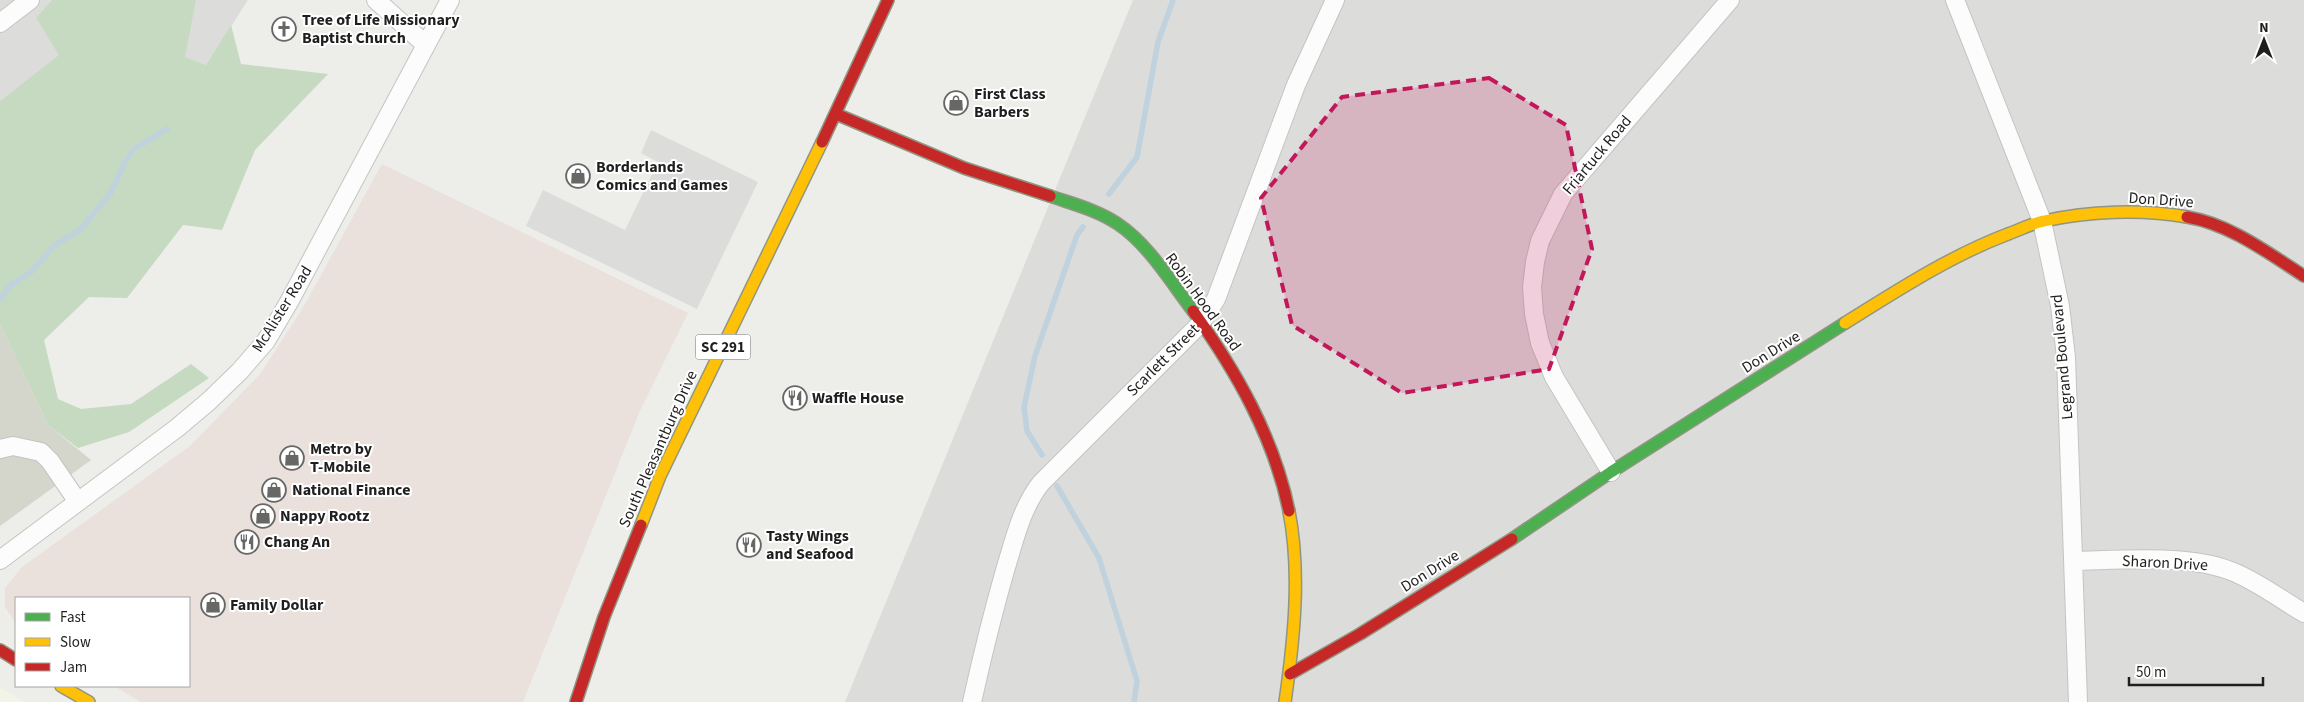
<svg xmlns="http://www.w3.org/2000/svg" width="2304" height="702" font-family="'Source Sans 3',sans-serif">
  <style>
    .residential { fill: #dcdcda }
    .commercial { fill: #eae0dc }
    .education { fill: #f2f5e6 }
    .construction { fill: #d4d6cb }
    .forest { fill: #c5dac0 }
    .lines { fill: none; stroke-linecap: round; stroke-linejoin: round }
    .stream { stroke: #bfd2dd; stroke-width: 5.5 }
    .street-casing { stroke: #c4c4c2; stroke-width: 20 }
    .fast-casing { stroke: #919682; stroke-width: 14 }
    .slow-casing { stroke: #919682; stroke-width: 14 }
    .jam-casing { stroke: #919682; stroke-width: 14 }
    .street { stroke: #fcfcfc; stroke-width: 18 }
    .fast { stroke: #4caf50; stroke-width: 11 }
    .slow { stroke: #ffc107; stroke-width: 11 }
    .jam { stroke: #c62828; stroke-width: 11 }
    .marked { fill: #c2185b; fill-opacity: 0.2; stroke: #c2185b; stroke-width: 4; stroke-dasharray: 10 6; stroke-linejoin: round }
    .labels { text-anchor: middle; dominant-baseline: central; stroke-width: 4; stroke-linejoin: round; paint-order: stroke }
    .shield { fill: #fff; stroke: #626262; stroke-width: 1 }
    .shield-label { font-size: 15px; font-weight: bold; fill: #1f1f1f }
    .poi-label { font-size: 16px; font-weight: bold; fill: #1f1f1f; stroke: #fff; text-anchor: start }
    .street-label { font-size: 16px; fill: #1f1f1f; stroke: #fff }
  </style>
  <rect width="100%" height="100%" fill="#edede9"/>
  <!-- residential -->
  <path class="residential" d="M0,0h52l-16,18 24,37 -60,46z
    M196,0h52l-42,65 -22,-8z
    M1133,0h1171v702h-1459z
    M651,130l107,52 -61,127 -171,-83 17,-36 82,40 33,-68 -17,-9z"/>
  <!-- commercial -->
  <path class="commercial" d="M382,164l306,149 -49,100 -116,289h-382l-27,-16h75v-88h-173v26l-11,-17v-19l17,-21 168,-121 71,-73 43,-67z"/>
  <!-- education -->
  <path class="education" d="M0,688l25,14h-25z"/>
  <!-- construction -->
  <path class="construction" d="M0,324l48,101 43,35 -91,66z"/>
  <!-- forest -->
  <path class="forest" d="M52,0h144l-11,57 21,8 25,-40 10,39 87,10 -73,76 -33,80 -39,-5 -56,73 -38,-1 -45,43 14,59 23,10 50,-5 60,-40 18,14 -80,54 -51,16 -30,-23 -48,-101v-223l59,-46 -23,-37z"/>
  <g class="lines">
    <!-- stream -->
    <path class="stream" d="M1109,194l28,-37 21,-115 15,-42
      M0,299l11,-14 21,-14 23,-26 26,-16 29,-35 15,-32 9,-13 33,-20
      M1042,455l-15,-24 -3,-24 11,-51 42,-121 6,-8
      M1057,486l42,72 38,123 -3,21"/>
    <!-- street casing -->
    <g class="street-casing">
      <path id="street" d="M376,0l50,45
        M1955,0l87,221 18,85 6,51 12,345
        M0,23l30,-23
        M0,449l13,-3 28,6 9,9 28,41
        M1611,472l-57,-95 -14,-34 -6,-29 -2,-27 3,-25 5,-21 23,-47 167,-194
        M0,560l177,-132 32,-27 31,-30 26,-30 23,-39 161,-302
        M2074,561c46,-1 115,-7 157,10 26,10 49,28 73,42
        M972,702c10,-45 21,-90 34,-135 9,-29 16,-60 35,-84l160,-160 15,-24 80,-214 39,-85"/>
    </g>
    <!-- fast casing -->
    <g class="fast-casing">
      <path id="fast" d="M1050,196c23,8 47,14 68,28 30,20 53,58 75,87
        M1512,539l99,-67 234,-149"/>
    </g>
    <!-- slow casing -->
    <g class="slow-casing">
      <path id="slow" d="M1845,323c53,-33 105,-67 163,-89 12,-4 24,-11 36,-13 45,-10 97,-12 143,-4
        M641,525l19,-49 162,-334
        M61,686l28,16
        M1285,702c9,-63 16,-129 4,-191"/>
    </g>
    <!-- jam casing -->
    <g class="jam-casing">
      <path id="jam" d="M836,114l128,54 86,28
        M822,142l66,-142
        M2187,217c43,7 81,36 117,59
        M1193,311c43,60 81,126 96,200
        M0,650l16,10
        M1290,674l70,-40 152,-95
        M576,702l28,-85 37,-92"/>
    </g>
    <!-- street -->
    <use href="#street" class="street"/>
    <!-- fast -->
    <use href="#fast" class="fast"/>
    <!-- slow -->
    <use href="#slow" class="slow"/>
    <!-- jam -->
    <use href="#jam" class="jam"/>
  </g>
  <!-- marked area -->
  <path class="marked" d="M1489,78l77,47 26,124 -43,120 -147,24 -110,-68 -31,-127 81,-101z"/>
  <!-- icons -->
  <defs>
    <g id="church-ring" transform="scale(1.25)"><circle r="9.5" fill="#fff" stroke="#676766" stroke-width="1.5"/><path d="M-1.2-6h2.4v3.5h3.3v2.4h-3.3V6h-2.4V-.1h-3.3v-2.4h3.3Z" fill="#676766"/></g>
    <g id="shop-ring" transform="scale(1.25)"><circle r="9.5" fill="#fff" stroke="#676766" stroke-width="1.5"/><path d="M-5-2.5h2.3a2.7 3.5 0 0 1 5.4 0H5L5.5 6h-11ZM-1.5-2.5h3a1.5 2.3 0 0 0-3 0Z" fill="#676766"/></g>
    <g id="restaurant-ring" transform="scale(1.25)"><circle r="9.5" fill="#fff" stroke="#676766" stroke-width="1.5"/><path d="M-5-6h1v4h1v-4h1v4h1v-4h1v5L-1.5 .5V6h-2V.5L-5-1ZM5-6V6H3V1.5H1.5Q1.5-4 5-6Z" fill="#676766"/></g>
  </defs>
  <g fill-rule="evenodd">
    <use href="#church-ring" x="284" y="29"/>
    <use href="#shop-ring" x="956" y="103"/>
    <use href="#shop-ring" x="578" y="176"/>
    <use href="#restaurant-ring" x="795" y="398"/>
    <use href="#shop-ring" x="292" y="458"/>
    <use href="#shop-ring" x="274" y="490"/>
    <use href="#shop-ring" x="263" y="516"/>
    <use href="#restaurant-ring" x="247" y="542"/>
    <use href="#restaurant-ring" x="749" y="545"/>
    <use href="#shop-ring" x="213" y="605"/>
  </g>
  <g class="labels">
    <!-- shield labels -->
    <rect class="shield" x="695.5" y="334.5" width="55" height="25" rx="4"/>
    <g class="shield-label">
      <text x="723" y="347">SC 291</text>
    </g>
    <!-- poi labels -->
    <g class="poi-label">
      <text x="302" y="20">Tree of Life Missionary<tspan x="302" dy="18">Baptist Church</tspan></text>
      <text x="974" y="94">First Class<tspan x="974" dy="18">Barbers</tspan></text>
      <text x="596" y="167">Borderlands<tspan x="596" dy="18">Comics and Games</tspan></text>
      <text x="812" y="398">Waffle House</text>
      <text x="310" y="449">Metro by<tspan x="310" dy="18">T-Mobile</tspan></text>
      <text x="292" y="490">National Finance</text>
      <text x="280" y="516">Nappy Rootz</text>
      <text x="766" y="536">Tasty Wings<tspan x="766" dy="18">and Seafood</tspan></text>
      <text x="264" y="542">Chang An</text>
      <text x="230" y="605">Family Dollar</text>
    </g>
    <!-- street labels -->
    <g class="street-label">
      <text transform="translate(1597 155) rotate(-50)">Friartuck Road</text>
      <text transform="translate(2161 200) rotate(4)">Don Drive</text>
      <text transform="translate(1203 302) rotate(54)">Robin Hood Road</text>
      <text transform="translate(282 309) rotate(-58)">McAlister Road</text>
      <text transform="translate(1771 352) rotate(-32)">Don Drive</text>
      <text transform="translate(2062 357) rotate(-95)">Legrand Boulevard</text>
      <text transform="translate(1163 360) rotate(-45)">Scarlett Street</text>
      <text transform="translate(658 449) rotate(-66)">South Pleasantburg Drive</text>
      <text transform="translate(2165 563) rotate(3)">Sharon Drive</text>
      <text transform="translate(1430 571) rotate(-32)">Don Drive</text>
    </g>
  </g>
  <!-- legend -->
  <rect x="15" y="597" width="175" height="90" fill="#ffffff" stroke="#a5a5a5"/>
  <rect x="25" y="613" width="25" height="8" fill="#4caf50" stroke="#a5a5a5"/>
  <text x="60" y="622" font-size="15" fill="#1f1f1f">Fast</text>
  <rect x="25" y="638" width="25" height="8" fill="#ffc107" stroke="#a5a5a5"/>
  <text x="60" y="647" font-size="15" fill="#1f1f1f">Slow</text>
  <rect x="25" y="663" width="25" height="8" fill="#c62828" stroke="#a5a5a5"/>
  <text x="60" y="672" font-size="15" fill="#1f1f1f">Jam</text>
  <!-- north arrow -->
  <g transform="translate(2264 40)" stroke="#ffffff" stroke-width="4" paint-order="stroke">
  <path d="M0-4L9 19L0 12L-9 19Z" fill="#1f1f1f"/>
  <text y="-8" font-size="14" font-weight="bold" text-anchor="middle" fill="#1f1f1f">N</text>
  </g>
  <!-- scale -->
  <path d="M2129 677v8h134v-8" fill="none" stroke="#1f1f1f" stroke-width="2.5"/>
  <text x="2136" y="677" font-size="15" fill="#1f1f1f" stroke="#ffffff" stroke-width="4" paint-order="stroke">50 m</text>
</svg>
